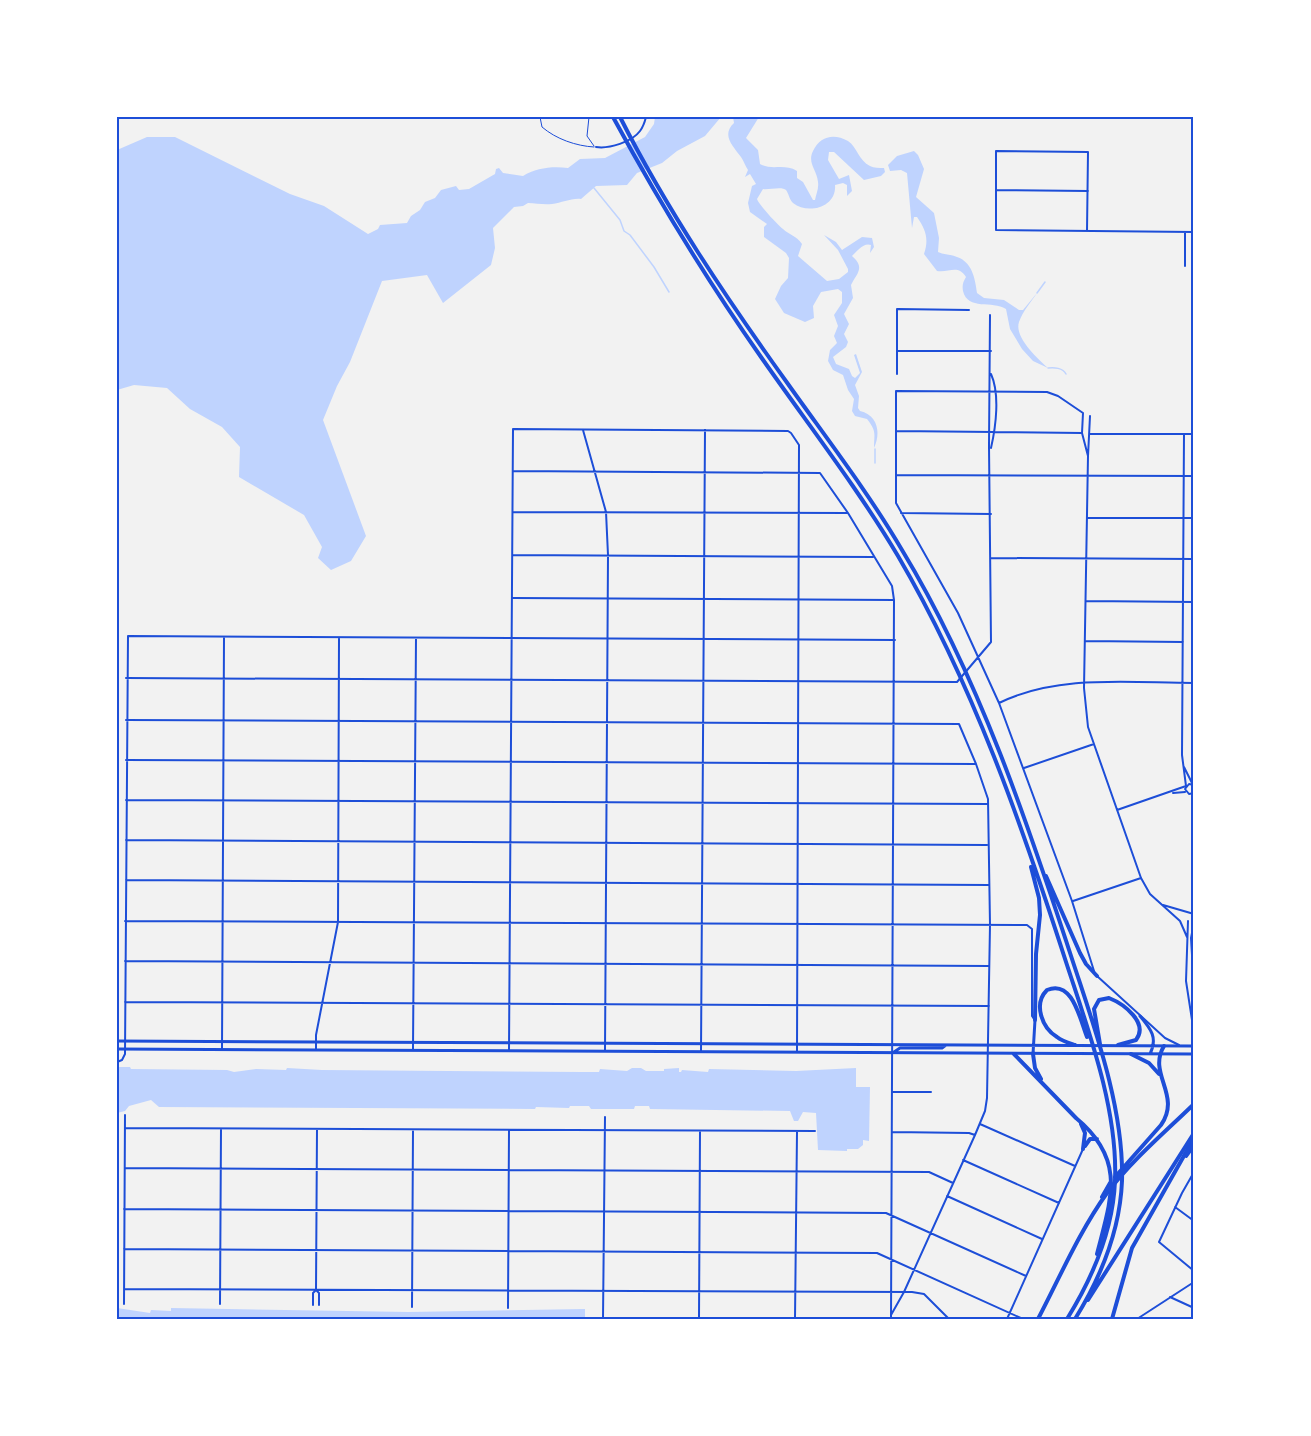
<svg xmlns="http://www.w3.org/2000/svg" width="1311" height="1436" font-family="Karla,sans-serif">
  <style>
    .water { fill: #bfd3fe }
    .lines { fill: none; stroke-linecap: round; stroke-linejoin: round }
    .stream { stroke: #bfd3fe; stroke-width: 1.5 }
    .service { stroke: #1d4ed8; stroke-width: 1 }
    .minor { stroke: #1d4ed8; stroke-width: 2 }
    .tertiary { stroke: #1d4ed8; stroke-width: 2 }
    .primary { stroke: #1d4ed8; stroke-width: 3 }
    .trunk { stroke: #1d4ed8; stroke-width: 4 }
    .motorway { stroke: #1d4ed8; stroke-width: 4 }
    .neatline { fill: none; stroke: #1d4ed8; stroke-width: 2 }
  </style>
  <rect width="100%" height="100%" fill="#f2f2f2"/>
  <!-- water -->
  <path class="water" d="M655,117h66l-16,19 -28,15 -15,12 -25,10 -10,12 -31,1 -15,13c-10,-1 -19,4 -29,5 -9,1 -16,-1 -24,-1l-5,3 -9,1 -21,21 2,20 -4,17 -48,38 -16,-28 -45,6 -32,81 -13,24 -14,34 43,116 -15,25 -20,9 -13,-12 4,-11 -18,-32 -65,-38 1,-30 -18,-20 -32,-18 -23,-21 -33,-3 -17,5v-240l30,-13h28l115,57 34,12 44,28 10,-5 2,-4 27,-2 4,-7 9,-6 5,-8 10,-4 6,-8 15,-4 3,4 10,-1 26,-15 1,-5 3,-1 4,5 20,3c13,-8 29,-10 45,-8l12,-9 25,-1 40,-21 9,-13z
    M733,117h26l-13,21 12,12 2,14c12,7 24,-1 37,7v7l6,4 10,18h2c1,-6 4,-11 3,-18 -1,-12 -11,-19 -5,-31 7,-15 21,-18 35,-10 9,6 11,20 22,25 4,2 9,2 14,2l1,4 -4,4 -17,4 -30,-28h-5l-1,8 11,19 10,-4 3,16 -5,5v-11l-4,-2 -8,2c2,22 -27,30 -42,18 -4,-4 -4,-9 -7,-13 -4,-4 -17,0 -23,-1l-6,10c2,6 20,25 26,30 6,6 13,6 19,15l-4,12 29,25 12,-2 9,-7v-3l-10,-19 -14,-15 12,7 6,8 20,-13 10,1 2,9 -4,6 1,-8c-7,-3 -14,6 -19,11 14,12 4,18 -1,29l2,13 -9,16 5,10 -5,10 4,8 -2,5 -13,10 3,7 13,5 3,7 3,2 5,-5 -6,-18 2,-1 6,18 -7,13 4,11 -1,12 2,3c18,4 21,22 14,37 0,-15 3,-16 -7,-29l-12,-3 -3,-5 2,-12 -6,-9 -5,-15 -10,-5 -5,-9 2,-11 7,-7 -3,-7 4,-10 -4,-11 8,-12v-11l-4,-3 -17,3 -8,14 1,12 -9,4 -21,-9 -9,-14 6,-13 7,-8 1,-20 -3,-5 -22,-16v-10l3,-3 -17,-12 -2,-9 4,-17 4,-2 -6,-10 -5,3 3,-7c-3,-4 -4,-9 -7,-13 -8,-11 -20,-22 -7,-34z
    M914,151l4,4 6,14 -8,28 18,16 5,25 -1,14c6,3 12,2 19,5 15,5 18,21 20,36l7,5 20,2 15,10h4l14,-17c-6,9 -14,18 -18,29 -5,15 18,36 29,46l-15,-7 -11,-12 -12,-20 -4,-20c-14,-9 -38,2 -43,-18 -1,-6 0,-9 3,-14 -8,-13 -17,-4 -29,-6l-13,-17c5,-15 2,-24 -7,-37h-3l-2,11 -5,-55 -6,-3 -11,1 -2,-6 9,-9z
    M117,1067h13l1,2 96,1 7,2 22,-3 30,1 1,-2 35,2 260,2h17l1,-3 27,2 5,-3h9l5,3h18v-2l15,-1v4h2l1,-2 26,2 1,-3 87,2 60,-3v19h14l-1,54 -6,-1v5l-5,4h-11v2l-29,-1 -2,-37 -13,-1 -5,9h-4l-4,-10 -140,-2 -1,-3h-14l-1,3h-43l-2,-3h-19l-1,2 -33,-1 -1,2 -376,-2 -8,-7 -22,6 -4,5 -8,2z
    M117,1308l33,5 1,-3 20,1v-3l238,4 176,-3v10h-468z"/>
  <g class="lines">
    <!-- stream -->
    <path class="stream" d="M594,188l26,32 4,11 6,4 24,32 15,25
      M1037,293l8,-11
      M1048,368c6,-1 15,0 18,6
      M875,449v14"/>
    <!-- service -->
    <path class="service" d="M540,117l2,10c14,12 34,19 52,20
      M589,117l-2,19 7,10"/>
    <!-- minor -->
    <path class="minor" d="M596,147c13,2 36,-5 44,-16 3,-4 5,-10 6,-14
      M996,190l92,1
      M1087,231l1,-79 -92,-1v79l198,2
      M1185,266v-34
      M897,351h94
      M897,374v-65l72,1
      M1090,416l-2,40 -4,232 4,39 53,151 9,16 30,27 7,16
      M583,430l23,82 2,43 -3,496
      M896,431l186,2
      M1090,434h104
      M1184,434l-2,321 4,31
      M991,448c5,-22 9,-54 0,-74
      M1088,456l-6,-23 1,-20 -25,-17 -11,-4 -151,-1v112l62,110 41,90 73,198 22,70
      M513,471l307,2 28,40 44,73 2,14 -3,719
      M896,475l298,1
      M513,512l334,1
      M901,513l90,1
      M1087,518h107
      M513,555l360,2
      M991,558l203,1
      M513,598l381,2
      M1086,601l108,1
      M1085,641l98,1
      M126,678l831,4 34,-40 -2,-196 1,-131
      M999,703c59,-29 131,-20 195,-20
      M126,720l833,4 17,40 12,35 2,126 -3,173 -2,13 -10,24 -71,157 -13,23
      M126,760l849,4
      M1184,767l8,16
      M1024,768l70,-24
      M1194,785l-5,-1 -4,5 4,5 5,-1
      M1173,793l12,-1
      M126,800l862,4
      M1117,810l69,-24
      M126,840l861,5
      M126,880l863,5
      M1073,901l68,-23
      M1163,905l31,9
      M125,921l902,4 5,4v87l2,3
      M1188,921l-2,60 8,52
      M1194,923l-3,15 3,51
      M125,961l864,5
      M125,1002l864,4
      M222,1049l2,-411
      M413,1049l3,-411
      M316,1050v-15l22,-113 1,-284
      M509,1051l4,-622 275,2 3,2 8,12 -2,606
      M701,1052l4,-622
      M117,1062l5,-2 3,-6 3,-418 767,4
      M893,1092h38
      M980,1124l95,42
      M125,1128l690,3
      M317,1129l-1,161 3,3v12
      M892,1132l77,1 6,2
      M963,1160l96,43
      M125,1168l804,4 24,11
      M1194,1172l-12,21 -23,49 35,29
      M947,1196l95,43
      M1175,1207l19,14
      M124,1209l762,4 140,63
      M124,1249l753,4 146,66
      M124,1289l788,3 12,2 25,25
      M1170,1297l24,11
      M124,1304l1,-189
      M220,1304l1,-175
      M313,1305v-12l3,-3
      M412,1307l1,-177
      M508,1308l1,-178
      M603,1319l2,-202
      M699,1319l1,-188
      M795,1319l2,-187
      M1007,1319l76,-170
      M1137,1319l57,-37"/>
    <!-- tertiary -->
    <path class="tertiary" d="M1097,976l68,62 14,7"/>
    <!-- primary -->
    <path class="primary" d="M1140,1016c11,13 18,22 10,38
      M117,1041l1077,5
      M117,1049l1077,5
      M894,1052l6,-4h42l4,-3
      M1033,1054l2,-34"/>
    <!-- trunk -->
    <path class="trunk" d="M1131,1054l18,9 10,11
      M1186,1156l8,-11
      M1115,1177l46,-52c21,-30 -14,-51 3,-79
      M1102,1197l8,-14
      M1038,1319c22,-42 41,-87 69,-126 25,-33 57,-60 87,-89
      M1112,1319l20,-71 62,-110"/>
    <!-- motorway -->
    <path class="motorway" d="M613,117c45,83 94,163 148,240 46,66 96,130 137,199 75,128 124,269 169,409 22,67 51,145 48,216 -2,50 -22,96 -48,138
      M620,117c47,93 107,182 168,267 39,55 80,108 114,166 77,127 126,274 172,415 22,67 50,145 48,216 -2,49 -21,96 -47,138
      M1031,867l8,31 1,17 -4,39 -1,66
      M1046,876l34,77 6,11 11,12
      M1100,1044l-6,-35 5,-9 10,-2c15,6 40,25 27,42l-18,5
      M1075,1045c-6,-2 -13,-4 -18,-8 -15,-9 -24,-33 -10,-47 26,-11 33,30 40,47
      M1014,1054l62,64
      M1033,1054l2,14 6,11
      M1076,1118c51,42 35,81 21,136
      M1081,1124l4,9 -2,16
      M1085,1146l5,-7h7
      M1088,1300l106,-167"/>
  </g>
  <!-- border -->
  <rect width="1311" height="1436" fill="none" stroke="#ffffff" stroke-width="237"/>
  <rect x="118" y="118" width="1074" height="1200" class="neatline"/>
</svg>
